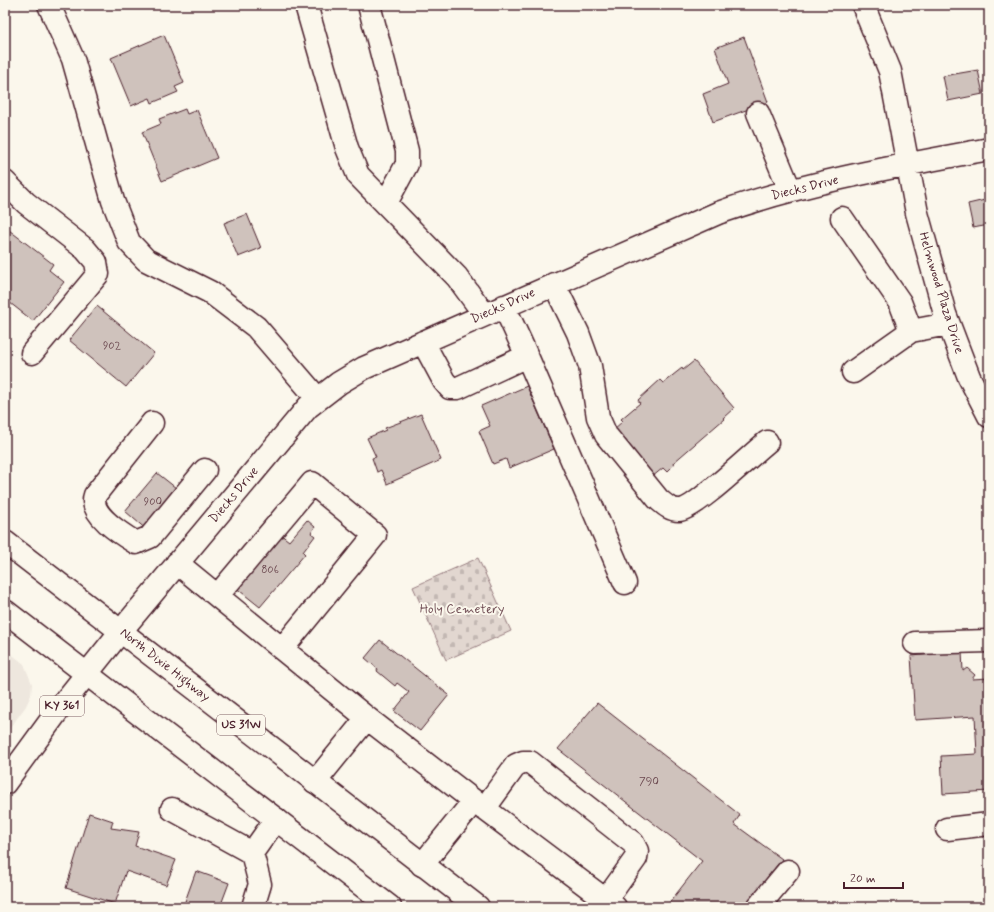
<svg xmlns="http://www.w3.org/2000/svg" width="994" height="912" font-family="Mynerve,sans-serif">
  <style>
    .built { fill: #eee7de }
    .cemetery { fill: url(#cemetery-stones); stroke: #967b7e }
    .building { fill: #cfc2bc; stroke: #4a1f2b }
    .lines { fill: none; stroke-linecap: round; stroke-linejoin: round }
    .minor-casing { stroke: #4a1f2b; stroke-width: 25 }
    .major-casing { stroke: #4a1f2b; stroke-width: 25 }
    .minor { stroke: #fbf7ec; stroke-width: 22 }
    .major { stroke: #fbf7ec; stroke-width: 22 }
    .labels { text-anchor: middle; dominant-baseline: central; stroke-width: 4; stroke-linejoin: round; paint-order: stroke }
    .number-label { font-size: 11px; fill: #6b484f }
    .shield { fill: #fbf7ec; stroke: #7f6065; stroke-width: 1 }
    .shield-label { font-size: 12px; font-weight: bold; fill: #4a1f2b }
    .street-label { font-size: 13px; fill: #4a1f2b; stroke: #fbf7ec }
    .park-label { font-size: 13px; fill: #704d54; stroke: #fbf7ec }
  </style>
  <defs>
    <pattern id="cemetery-stones" width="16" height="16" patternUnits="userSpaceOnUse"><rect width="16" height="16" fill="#e2d7d0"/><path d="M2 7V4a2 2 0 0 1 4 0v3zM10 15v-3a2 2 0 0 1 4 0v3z" fill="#c3b8b3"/></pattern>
  </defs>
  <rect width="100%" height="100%" fill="#fbf7ec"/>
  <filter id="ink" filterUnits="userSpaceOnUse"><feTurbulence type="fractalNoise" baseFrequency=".025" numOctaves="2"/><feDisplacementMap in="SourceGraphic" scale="8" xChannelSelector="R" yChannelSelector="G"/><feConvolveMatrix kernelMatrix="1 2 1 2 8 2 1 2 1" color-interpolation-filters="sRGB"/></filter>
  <g filter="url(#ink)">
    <!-- built -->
    <path class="built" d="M5,649l19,15 8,20 -1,11 -5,11 -21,29z"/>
    <!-- cemetery -->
    <path class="cemetery" d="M478,558l33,73 -65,29 -33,-73z"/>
    <!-- building -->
    <path class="building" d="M164,35l20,48 -9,4 3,5 -26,11 -2,-5 -19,8 -20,-48z
      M744,37l24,65 -55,20 -10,-28 25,-10 -13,-36z
      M978,70l5,24 -35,7 -5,-25z
      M185,109l2,5 10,-4 20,48 -55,23 -20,-49 19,-8 -2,-5z
      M989,199v26l-16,3 -5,-24z
      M247,214l14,34 -23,9 -14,-34z
      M5,227l48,37 -4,6 15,12 -31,39 -28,-22z
      M97,306l57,47 -28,34 -57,-47z
      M694,361l40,47 -11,10 1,1 -51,44 1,2 -7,7 -4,-4 -11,9 -39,-47 10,-9 -2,-2 19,-16 -2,-3 22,-20 3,3 19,-15 1,2z
      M527,386l27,63 -45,19 -3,-9 -13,5 -14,-33 11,-5 -9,-20z
      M421,414l20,46 -54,24 -6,-14 -4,2 -5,-14 4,-1 -9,-19 19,-8 -1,-2z
      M157,473l24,19 -33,39 -23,-20z
      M307,520l8,7 -4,6 4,3 -12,16 2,2 -45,53 -25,-20 45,-53 9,7z
      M380,640l69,55 -29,36 -26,-20 15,-19 -12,-9 -2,3 -18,-15 1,-2 -13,-11z
      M962,652l1,19 4,-3 8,7 -3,4 17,-1v113l-46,3 -2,-38 36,-2 -2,-38 -60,4 -4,-64z
      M597,703l143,112 -6,9 48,35 -38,48h-78l36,-46 -144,-112z
      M89,813l24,8 -2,7 28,4 -4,14 41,14 -10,25 -40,-14 -11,33 -49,-16z
      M196,871l33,12 -9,24h-37z"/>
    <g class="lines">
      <!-- minor casing -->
      <g class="minor-casing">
        <path id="minor" d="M49,5l24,54 40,142 16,41 17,18 64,32 46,35 61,71
          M306,5l41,143 11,27 99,102 27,37
          M369,5l38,146v13l-21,39
          M863,5l27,66 27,142 28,101 24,63 20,39
          M758,113l32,77
          M5,182l21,21 59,46 11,13 2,12 -66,79
          M842,218l58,84 11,29
          M554,284l24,49 12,33 8,51 8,18 52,64c7,6 12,11 21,11 15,0 73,-56 88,-68
          M423,342l21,39 6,7h8l69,-32 -23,-50
          M527,356l98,227
          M853,372l58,-41 37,-7
          M152,423l-57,72c-7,19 28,40 41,48l14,-6 55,-67
          M177,563l105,86 93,-114 -63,-52 -94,112
          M121,631l187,-224 31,-24 25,-15 354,-155c87,-31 180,-47 271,-64
          M915,643l74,-2
          M282,649l85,69 -52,64
          M367,718l107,83 -52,64
          M474,801l141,106
          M172,809l80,44 24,-34
          M484,809l32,-44 7,-3h7l103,81 4,8 -1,7 -30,42
          M947,829l42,-5
          M252,853l8,31 -7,23
          M758,907l30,-36"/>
      </g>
      <!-- major casing -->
      <g class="major-casing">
        <path id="major" d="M5,542l473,365
          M5,611l385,296
          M5,783l60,-82 56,-70"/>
      </g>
      <!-- minor -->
      <use href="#minor" class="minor"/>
      <!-- major -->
      <use href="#major" class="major"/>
    </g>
  </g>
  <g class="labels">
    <!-- number labels -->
    <g class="number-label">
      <text x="112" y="346">902</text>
      <text x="153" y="502">900</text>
      <text x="270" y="570">806</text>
      <text x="649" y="782">790</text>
    </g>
    <!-- shield labels -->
    <g class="shield">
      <rect x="40" y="696" width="44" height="20" rx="3"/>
      <rect x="217" y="715" width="48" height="20" rx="3"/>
    </g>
    <g class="shield-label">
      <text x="62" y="706">KY 361</text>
      <text x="241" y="725">US 31W</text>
    </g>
    <!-- street labels -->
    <g class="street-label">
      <text transform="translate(805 188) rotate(-14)">Diecks Drive</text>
      <text transform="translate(941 293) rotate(73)">Helmwood Plaza Drive</text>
      <text transform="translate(503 306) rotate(-24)">Diecks Drive</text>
      <text transform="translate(234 495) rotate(-50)">Diecks Drive</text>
      <text transform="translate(165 665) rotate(38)">North Dixie Highway</text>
    </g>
    <!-- park labels -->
    <g class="park-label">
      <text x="462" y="609">Holy Cemetery</text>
    </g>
  </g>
  <!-- margin -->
  <rect width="994" height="912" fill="none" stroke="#fbf7ec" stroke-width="20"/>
  <rect x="10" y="10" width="974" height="892" fill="none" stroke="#4a1f2b" stroke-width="1.5" filter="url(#ink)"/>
  <!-- scale -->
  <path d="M844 882v6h59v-6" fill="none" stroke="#4a1f2b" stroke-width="2"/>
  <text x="850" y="882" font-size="12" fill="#4a1f2b" stroke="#fbf7ec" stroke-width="3" paint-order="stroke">20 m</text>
</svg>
